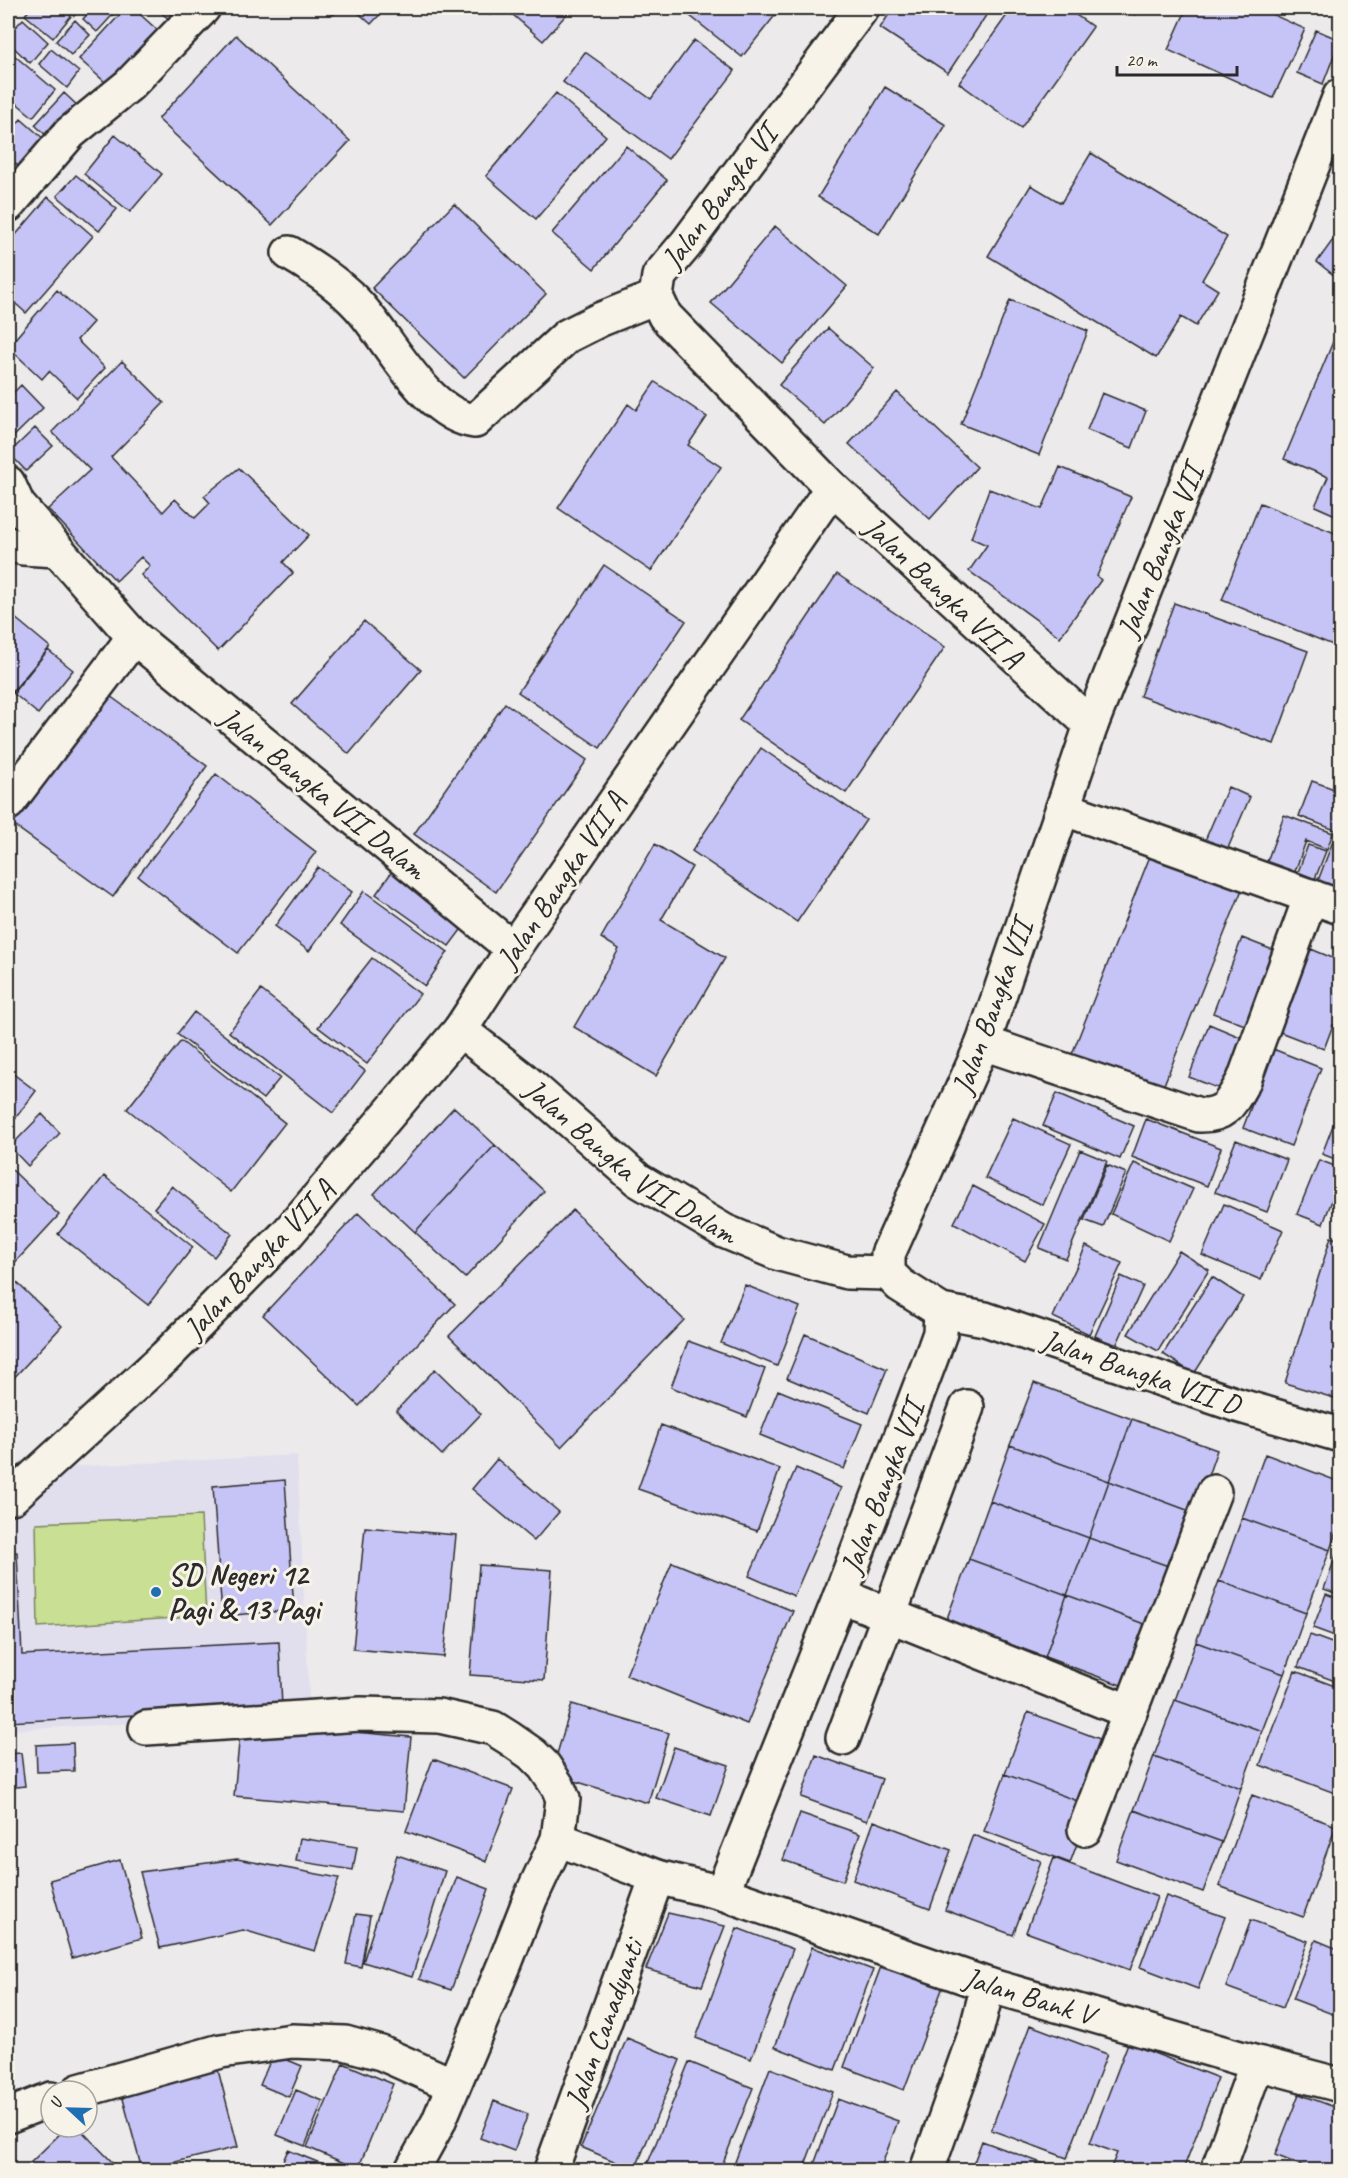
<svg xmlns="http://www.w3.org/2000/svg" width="1348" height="2178" font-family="Caveat,sans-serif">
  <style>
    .built { fill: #e1dfee }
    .green { fill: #c8df94; stroke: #7a8560; stroke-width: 1.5 }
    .building { fill: #c6c4f6; stroke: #2b2b2b; stroke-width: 1.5 }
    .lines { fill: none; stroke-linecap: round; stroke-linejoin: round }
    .minor-casing { stroke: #2b2b2b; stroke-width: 38 }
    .minor { stroke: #f7f3e8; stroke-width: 33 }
    .poi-dot { fill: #1f6fb2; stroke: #f7f3e8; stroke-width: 2 }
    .labels { text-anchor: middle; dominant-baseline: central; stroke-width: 6; stroke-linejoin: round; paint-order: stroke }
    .street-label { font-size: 30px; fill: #2b2b2b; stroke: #f7f3e8 }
    .poi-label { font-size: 30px; font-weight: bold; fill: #2b2b2b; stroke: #f7f3e8; text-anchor: start }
  </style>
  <rect width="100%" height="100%" fill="#edeaeb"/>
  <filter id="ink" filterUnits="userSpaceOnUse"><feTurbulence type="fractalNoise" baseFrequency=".0167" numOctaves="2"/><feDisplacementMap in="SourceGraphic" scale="12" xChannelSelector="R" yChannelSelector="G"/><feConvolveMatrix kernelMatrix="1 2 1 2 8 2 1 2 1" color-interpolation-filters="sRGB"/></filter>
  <g filter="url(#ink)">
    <!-- built -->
    <path class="built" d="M297,1455l13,259 -302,16v-260z"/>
    <!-- green -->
    <path class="green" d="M201,1516l5,100 -168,11 -2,-104z"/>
    <!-- building -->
    <path class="building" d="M8,8h11l-11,13z
      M31,8h30l10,8 -18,22 -28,-23z
      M64,8h17l-7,8z
      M93,8h26l-22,24 -14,-13z
      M126,8h7l31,28 -50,54 -35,-31z
      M155,8h32l-13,15z
      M326,8h14l-7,7z
      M353,8h33l-15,16z
      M481,8h15l-6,7z
      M505,8h67l-29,33z
      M680,8h101l-39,49z
      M893,8h98l-43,65 -68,-45z
      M1012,8h54l27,19 -72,101 -62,-45z
      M1127,8h15l-7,7z
      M1187,8h71l47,21 -32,69 -105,-48z
      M1284,8h17l-3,6z
      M23,19l25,23 -18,21 -22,-21v-7z
      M75,20l15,15 -19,20 -15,-14z
      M1316,30l24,10 -17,44 -26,-11z
      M236,35l114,106 -78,84 -114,-106z
      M694,40l41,31 -67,88 -105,-77 22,-30 66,47z
      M51,49l28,23 -12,16 -28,-24z
      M8,50l47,40 -22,27 -25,-21z
      M885,87l61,38 -67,109 -61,-37z
      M64,93l16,15 -29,32 -16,-15z
      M556,93l50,43 -70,83 -50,-43z
      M8,107l8,7 -8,9z
      M21,119l32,28 -25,28 -20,-18v-23z
      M115,135l47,39 -32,38 -46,-38z
      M626,146l41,34 -73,89 -42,-36z
      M1091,153l136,84 -25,43 16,10 -22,36 -15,-9 -25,41 -168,-102 43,-71 30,18z
      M76,175l41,34 -18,22 -42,-35z
      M48,197l45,39 -67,77 -18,-16v-53z
      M454,204l92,90 -82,84 -92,-90z
      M775,226l72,60 -65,77 -71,-60z
      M1340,230v50l-23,-18z
      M57,290l36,32 -16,18 28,28 -28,30 -28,-27 -7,8 -34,-32z
      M1010,300l78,31 -49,124 -78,-31z
      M1340,325v192l-25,-11 13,-29 -44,-18z
      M828,328l46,40 -49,57 -46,-40z
      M122,361l42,42 -53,54 52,55 12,-13 20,19 15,-15 -6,-7 35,-28 70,67 -26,27 10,11 -75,78 -77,-76 9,-9 -9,-9 -25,24 -68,-72 42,-39 -38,-38z
      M655,382l52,35 -19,28 33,22 -70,104 -93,-63 70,-104 8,6z
      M21,385l22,23 -34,33 -1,-43z
      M897,392l80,75 -47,52 -81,-75z
      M1102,393l44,18 -14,37 -45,-18z
      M35,428l18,18 -27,25 -17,-18z
      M1060,467l71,30 -34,79 4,4 -41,57 -91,-66 18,-26 -16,-7 18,-49 53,20z
      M1260,503l80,32v113l-118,-48z
      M604,565l82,56 -86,127 -82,-56z
      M837,574l108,73 -99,146 -107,-73z
      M1174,603l134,48 -34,93 -134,-48z
      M8,612l42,35 -42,50z
      M364,621l57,49 -72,84 -57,-50z
      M48,650l25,20 -35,44 -25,-21z
      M96,686l111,80 -94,131 -105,-76v-12z
      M505,703l82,57 -91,132 -82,-58z
      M761,748l105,72 -69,102 -105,-71z
      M216,774l100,78 -78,101 -100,-77z
      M1312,781l28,10v41l-41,-16z
      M1228,787l22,10 -25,58 -22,-10z
      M1284,815l49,18 -6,16 -21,-8 -13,36 -28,-10z
      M1333,841l7,3v46l-1,4 -23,-8z
      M655,844l37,23 -31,53 64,38 -69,118 -82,-49 45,-78 -18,-11z
      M1308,845l18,6 -11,28 -17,-7z
      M1152,851l91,36 -80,200 -91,-33z
      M318,867l34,25 -43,59 -34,-25z
      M393,870l74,52 -18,24 -73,-52z
      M364,891l84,61 -23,34 -85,-61z
      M1242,938l36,14 -28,75 -37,-14z
      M1311,949l29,12v66l-7,-2 -9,24 -44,-17z
      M372,958l48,36 -53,70 -49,-37z
      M261,990l104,81 -32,42 -104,-81z
      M194,1012l86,66 -17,21 -86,-65z
      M1209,1024l36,15 -20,52 -36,-14z
      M181,1041l104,82 -54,69 -104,-83z
      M1273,1049l48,19 -30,78 -48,-18z
      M8,1070l28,21 -28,37z
      M1057,1093l77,33 -14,33 -77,-33z
      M454,1107l41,38 -80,87 -41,-38z
      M1340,1107v54l-18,-7z
      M42,1114l18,19 -32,33 -18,-19z
      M1013,1118l58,26 -28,61 -58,-27z
      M1146,1119l75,29 -14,38 -75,-29z
      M1236,1140l51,20 -20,52 -52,-20z
      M495,1145l49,46 -79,87 -50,-46z
      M1080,1150l27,11 -41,98 -27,-11z
      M1319,1160l21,8v11l-17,45 -26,-10z
      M1134,1163l59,26 -24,52 -58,-27z
      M1107,1165l19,8 -23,54 -19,-7z
      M8,1166l51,49 -51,55z
      M104,1176l89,71 -45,58 -90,-71z
      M172,1186l60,48 -18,23 -60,-49z
      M973,1186l72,38 -20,37 -71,-38z
      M1224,1204l59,26 -22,50 -59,-25z
      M573,1210l111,110 -123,127 -112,-111z
      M358,1213l97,91 -96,102 -96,-91z
      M1331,1237l9,3v160l-55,-17z
      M1086,1246l36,17 -33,71 -36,-17z
      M1179,1251l30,19 -51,81 -30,-17z
      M8,1274l54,52 -54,58z
      M1121,1276l22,10 -27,60 -21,-10z
      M1212,1277l31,20 -49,77 -31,-20z
      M745,1285l55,22 -23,59 -56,-23z
      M805,1334l82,35 -18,44 -82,-35z
      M688,1341l77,28 -18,48 -76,-30z
      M435,1369l46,45 -39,41 -46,-44z
      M1034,1383l98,36 -23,62 -99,-36z
      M778,1390l84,34 -18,45 -84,-34z
      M1132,1419l85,31 -22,63 -86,-32z
      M661,1425l119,44 -23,62 -119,-42z
      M1010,1445l99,36 -20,57 -99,-37z
      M1265,1454l75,28v38l-10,30 -88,-32z
      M497,1459l62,53 -25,29 -62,-52z
      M796,1468l45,20 -47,108 -45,-20z
      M285,1480l9,130 -72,6 -9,-130z
      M1109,1481l86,32 -21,55 -85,-30z
      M990,1501l99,37 -22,57 -98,-36z
      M1242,1518l88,32 -24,63 -87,-32z
      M365,1527l91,8 -12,122 -91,-8z
      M1089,1538l85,30 -22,59 -85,-32z
      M1340,1544v51l-16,-6z
      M17,1552l5,103 257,-13 3,65 -274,15v-169z
      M969,1559l98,36 -22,62 -99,-36z
      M672,1562l121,49 -46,113 -121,-49z
      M479,1565l73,5 -8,110 -74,-5z
      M1219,1581l87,32 -22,61 -88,-32z
      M1326,1594l14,5v39l-27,-10z
      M1067,1595l85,32 -23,61 -84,-31z
      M1310,1635l30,11v37l-42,-16z
      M1196,1642l88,32 -22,57 -87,-31z
      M1295,1671l45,17v107l-80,-30z
      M1175,1700l87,31 -21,57 -87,-32z
      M572,1704l97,29 -21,70 -97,-29z
      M1028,1712l85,32 -22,62 -86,-32z
      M241,1722l170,15 -7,74 -170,-15z
      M73,1743l1,28 -37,1 -1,-27z
      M674,1747l55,18 -18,51 -55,-18z
      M21,1753l4,33 -17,2v-34z
      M816,1755l66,24 -15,42 -66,-24z
      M1154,1756l87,32 -19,54 -88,-32z
      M433,1759l80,30 -27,72 -80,-30z
      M1005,1774l86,32 -21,57 -86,-32z
      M1252,1795l84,31 -33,91 -84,-31z
      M1134,1810l88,32 -19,50 -87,-32z
      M800,1813l60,21 -17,47 -60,-21z
      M874,1821l77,29 -21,59 -77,-29z
      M973,1835l68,26 -28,74 -68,-25z
      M300,1838l57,9 -4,23 -57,-9z
      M397,1855l48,16 -33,106 -49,-15z
      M1054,1858l103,39 -27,73 -104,-38z
      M237,1859l102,19 -24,73 -72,-21 -83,18 -20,-76z
      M120,1860l22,78 -70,20 -22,-78z
      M457,1877l32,12 -38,101 -32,-11z
      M1166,1896l59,21 -27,72 -58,-22z
      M668,1913l57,13 -23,60 -56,-17z
      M356,1914l14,2 -9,51 -15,-3z
      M1251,1920l57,21 -25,67 -57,-21z
      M737,1928l56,21 -42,110 -55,-21z
      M1316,1940l24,10v67l-47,-18z
      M812,1947l61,23 -38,100 -60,-23z
      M883,1961l61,23 -40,106 -60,-23z
      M1030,2025l77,29 -40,104 -76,-28z
      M627,2038l53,22 -45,110 -54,-23z
      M1128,2043l90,35 -35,92h-20l-10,-3 -1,3h-42l7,-17 -27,-10z
      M273,2054l29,12 -13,31 -29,-12z
      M689,2062l64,26 -33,82h-75z
      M343,2063l50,21 -35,85 -51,-22z
      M770,2068l63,24 -30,78h-71z
      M218,2070l20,77 -96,23 -20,-75z
      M296,2090l27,11 -18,45 -28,-11z
      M1299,2094l41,15v61h-27l-38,-15z
      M838,2099l60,22 -18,49h-68z
      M494,2101l34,13 -14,37 -34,-13z
      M67,2127h11l41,42 -2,1h-94z
      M982,2141l73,27 -1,2h-83z
      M288,2150l49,20h-58z"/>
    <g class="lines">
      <!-- minor casing -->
      <g class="minor-casing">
        <g id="minor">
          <path d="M862,8l-176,236 -27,32 -3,21 9,19 167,172 259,237"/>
          <path d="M1340,96l-249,629 -108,318 -95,211v19l12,12 41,26 44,8 252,86 103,30"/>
          <path d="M8,205l62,-72 59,-48 74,-77"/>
          <path d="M289,253c26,15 50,31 70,53 30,33 68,110 116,115l92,-85 32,-16 57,-23"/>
          <path d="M8,483l10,22 116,132 379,312"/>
          <path d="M8,544l15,4 34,2"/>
          <path d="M8,803l126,-166"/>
          <path d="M1063,808l277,99"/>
          <path id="s1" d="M460,1030l63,49 115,101 86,51 53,22 70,19 41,1"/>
          <path d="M983,1043l216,72c28,1 32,-13 45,-35l67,-184"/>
          <path d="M12,1497l153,-140 122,-123 173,-204 53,-81 319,-461"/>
          <path d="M840,1597l19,6 271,109"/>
          <path d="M146,1728l215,-14 78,2 54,12 16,10 23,16 12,12 14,21 5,12 -5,40 -28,60 -25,64 -67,160 -26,47"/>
          <path d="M843,1738l124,-331"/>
          <path d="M1085,1829l129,-337"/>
          <path d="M558,1839l99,38 65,16 266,92 269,78 83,22"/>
          <path d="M722,1893l118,-296 91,-239 9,-25 1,-22"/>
          <path d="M79,2091l142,-40 71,-10 53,2 36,10 72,32"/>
          <path d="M8,2116l43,-17"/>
          <path d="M551,2170l106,-293"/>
          <path d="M927,2170l49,-138 12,-47"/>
          <path d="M1218,2170l39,-107"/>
        </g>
      </g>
      <!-- minor -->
      <use href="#minor" class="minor"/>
    </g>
  </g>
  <!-- markers -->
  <circle class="poi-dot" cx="156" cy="1592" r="6"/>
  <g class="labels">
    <!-- street labels -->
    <g class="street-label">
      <text transform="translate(719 197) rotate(-53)">Jalan Bangka VI</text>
      <text transform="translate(1160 551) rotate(-68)">Jalan Bangka VII</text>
      <text transform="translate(944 592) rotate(43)">Jalan Bangka VII A</text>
      <text transform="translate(323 793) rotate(39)">Jalan Bangka VII Dalam</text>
      <text transform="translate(561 880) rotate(-56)">Jalan Bangka VII A</text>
      <text transform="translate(992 1007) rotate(-70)">Jalan Bangka VII</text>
      <text stroke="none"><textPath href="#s1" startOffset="216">Jalan Bangka VII Dalam</textPath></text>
      <text transform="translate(259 1259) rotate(-47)">Jalan Bangka VII A</text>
      <text transform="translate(1141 1372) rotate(19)">Jalan Bangka VII D</text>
      <text transform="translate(882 1487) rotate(-69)">Jalan Bangka VII</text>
      <text transform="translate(1029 1996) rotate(17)">Jalan Bank V</text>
      <text transform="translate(604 2024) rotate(-70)">Jalan Canadyanti</text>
    </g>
    <!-- poi labels -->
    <g class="poi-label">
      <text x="168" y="1575">SD Negeri 12<tspan x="168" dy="34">Pagi &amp; 13 Pagi</tspan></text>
    </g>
  </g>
  <!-- margin -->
  <rect width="1348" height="2178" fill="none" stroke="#f7f3e8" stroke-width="30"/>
  <rect x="15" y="15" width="1318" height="2148" fill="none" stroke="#2b2b2b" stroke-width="2" filter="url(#ink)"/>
  <!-- north arrow -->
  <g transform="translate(69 2109) rotate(292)"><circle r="28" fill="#f7f3e8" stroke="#a5a39c" stroke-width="1.5"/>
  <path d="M0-4.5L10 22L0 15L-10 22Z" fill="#1f6fb2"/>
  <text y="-9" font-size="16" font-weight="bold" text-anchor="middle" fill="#2b2b2b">U</text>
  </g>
  <!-- scale -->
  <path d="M1117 66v9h120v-9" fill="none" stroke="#2b2b2b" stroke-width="3"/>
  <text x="1126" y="66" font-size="18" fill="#2b2b2b" stroke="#f7f3e8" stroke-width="4.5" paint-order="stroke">20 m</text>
</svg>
